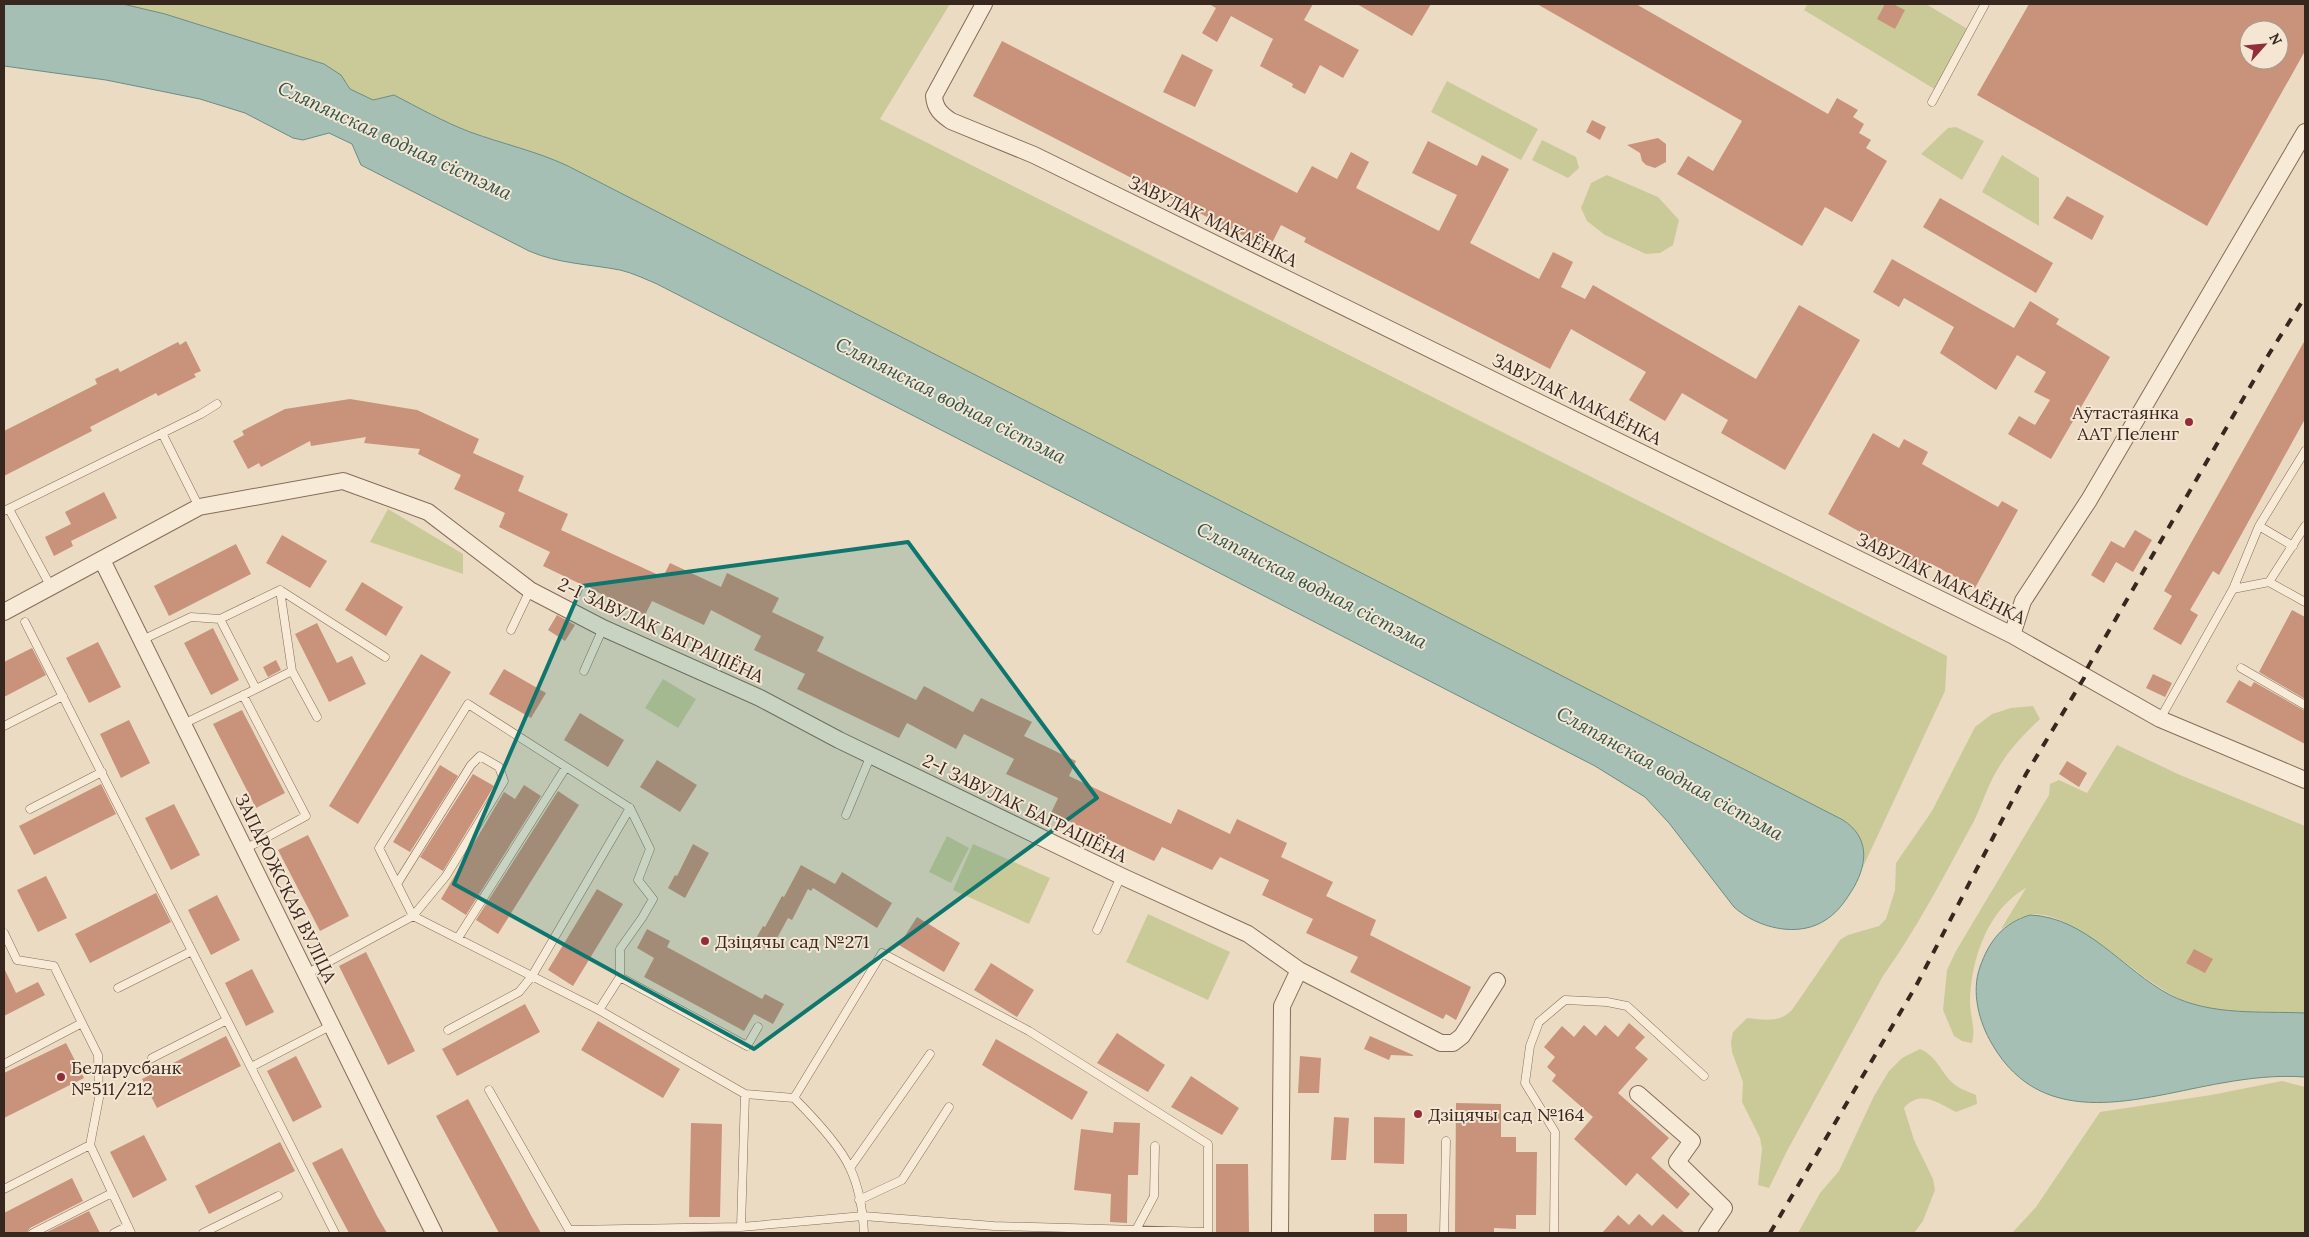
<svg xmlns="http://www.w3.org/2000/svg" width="2309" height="1237" font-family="Lora,serif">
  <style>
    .green { fill: #caca98 }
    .water { fill: #a5bfb5; stroke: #6c8d81 }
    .building { fill: #c9927a; fill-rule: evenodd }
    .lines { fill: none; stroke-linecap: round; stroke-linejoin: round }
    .service-casing { stroke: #866c5b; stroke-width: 9 }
    .minor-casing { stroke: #866c5b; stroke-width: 18 }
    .service { stroke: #f7ead6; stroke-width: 8 }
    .minor { stroke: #f7ead6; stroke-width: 16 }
    .rail { stroke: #37271e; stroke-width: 4; stroke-dasharray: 9 9; stroke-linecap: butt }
    .marked { fill: #0f766e; fill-opacity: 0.2; stroke: #0f766e; stroke-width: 4; stroke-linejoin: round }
    .poi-dot { fill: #932d3a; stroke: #f4e6d3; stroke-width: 2 }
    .labels { text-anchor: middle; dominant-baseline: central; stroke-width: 4; stroke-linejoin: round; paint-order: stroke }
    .street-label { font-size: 18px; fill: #37271e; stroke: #f4e6d3 }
    .poi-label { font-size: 18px; fill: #37271e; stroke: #f4e6d3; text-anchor: start }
    .water-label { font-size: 19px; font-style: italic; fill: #2e564e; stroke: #f4e6d3 }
  </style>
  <rect width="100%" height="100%" fill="#ecdbc3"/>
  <!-- green -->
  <path class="green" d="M123,4h827l-70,115 1067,537 -2,35 -82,176c3,-20 -2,-35 -20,-47l-1275,-654c-32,-15 -65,-22 -98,-34 -26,-10 -51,-24 -76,-37l-21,5 -23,-11 -3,-6 -23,-19 -159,-50z
    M1808,4h118l45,27 -35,59 -132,-80z
    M1447,81l91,48 -17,31 -90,-48z
    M1956,127l28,14 -22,39 -41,-26 27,-26z
    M1542,140l34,17 3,11 -11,10 -36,-18z
    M2002,155l37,23v48l-57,-34z
    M1607,175l51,22 21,23 -6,25 -13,8 -14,1 -41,-19 -18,-14 -6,-13 10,-25z
    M388,509l75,45v20l-93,-32z
    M663,679l33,20 -18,29 -33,-20z
    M2033,706l7,13c-17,16 -33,33 -44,53 -9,15 -14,33 -22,49 -29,53 -56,106 -91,155l-96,175 -18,37 -11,-3 4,-36 -2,-11 -18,-36 1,-20 -11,-30 -1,-10 2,-10 14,-14c18,2 32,5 45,-8l48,-70 8,-5 31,-9 7,-7 9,-29 1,-27 36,-52 43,-84 17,-13 19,-6z
    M2117,745l63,30 125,51v187c-39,-2 -83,3 -120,-12 -44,-16 -113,-95 -157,-86 -10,3 -18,8 -27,14l25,-41c-38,21 -55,71 -56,113 0,15 6,27 2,42l-10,-2 -8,-5 -11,-26 4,-40 9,-19 87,-146 6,-10 1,-11 9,-4 28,13z
    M947,836l22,12 -18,35 -22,-11z
    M973,844l77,34 -21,46 -76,-34z
    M1148,914l82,38 -22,48 -82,-38z
    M1920,1049c18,8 20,23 34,35 6,5 15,8 22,11l1,9 -21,8c-18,-9 -36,-23 -52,-4l10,32 19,39 2,11 -12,31 -9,12h-116l22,-40 19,-22 35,-75 15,-25 13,-13z
    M2282,1081l23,6v146h-293l24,-26 64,-95 111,-17z"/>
  <!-- water -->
  <path class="water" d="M4,4h119l42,10 159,50 17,11 9,14 23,11 21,-5c25,13 50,27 76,37 33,12 66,19 98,34l1275,654c26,17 25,42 11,67 -8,13 -15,24 -27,32 -28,20 -70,9 -93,-12l-65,-84 -24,-26 -50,-31 -938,-482c-12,-5 -24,-11 -37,-14 -31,-6 -61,-6 -91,-19l-168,-86 -9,-21 -23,-11 -26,7 -10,-2 -48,-25 -45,-14 -94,-19 -102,-14z
    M2030,915c56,2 93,55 140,80 41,21 91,16 135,18v64c-28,-2 -55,1 -83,6 -81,14 -178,51 -230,-39 -13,-22 -21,-52 -12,-77 9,-26 23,-44 50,-52z"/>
  <!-- building -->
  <path class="building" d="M1209,4h104l-9,16 55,30 -16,28 -23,-13 -15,29 -13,-7 1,-3 -33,-18 13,-27 -42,-23 -14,26 -15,-9 14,-25z
    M1357,4h74l-19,32z
    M1537,4h99l192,110 9,-16 21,12 -5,7 11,7 -5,9 12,7 -5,8 21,13 -35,61 -27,-15 -23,39 -125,-72 11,-18 25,15 29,-50z
    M1885,4h8l12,6 -10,19 -18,-10z
    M2029,4h276v47l-98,175 -230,-131zM2249,30h30v30h-30z
    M1002,41l295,152 15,-27 25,13 14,-27 18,10 -13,26 83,43 18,-36 -45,-22 16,-32 49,25 5,-11 27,14 -39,74 69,36 14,-27 20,10 -12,25 24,12 8,-14 163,94 43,-74 61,35 -75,130 -64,-37 7,-13 -46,-27 -17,28 -36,-21 17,-28 -75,-43 -21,40 -246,-127 2,-4 -25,-13 -12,24 -296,-153z
    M1182,54l31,16 -18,37 -32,-15z
    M1592,120l14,7 -6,13 -14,-8z
    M1658,138l8,6v18l-11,6 -9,-3 -4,-4 -2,-8 -13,-8z
    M2067,196l37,20 -12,24 -39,-22z
    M1940,198l113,65 -17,30 -113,-66z
    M1892,259l122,69 16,-27 29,18 -3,5 54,33 -59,102 -43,-25 11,-18 16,9 15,-25 -16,-8 12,-20 -29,-17 -21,35 -56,-37 14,-26 -50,-29 -5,9 -26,-15z
    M2305,340v79l-86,156 -6,-4 -23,39 8,5 -17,30 -28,-16 19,-33 -8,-5z
    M186,341l15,30 -7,3 2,3 -38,19 -2,-3 -66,34 2,4 -88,45v-45l93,-47 -2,-5 23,-11 2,4 58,-30 2,3z
    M350,399l67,11 62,29 -6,14 51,23 -6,15 50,23 -7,16 54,25 48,22 7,-14 51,24 6,-14 52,25 -7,14 52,25 -7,14 99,49 8,-14 49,26 8,-14 51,24 -8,14 52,25 -7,15 55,26 47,22 7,-15 52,25 7,-15 50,24 -6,14 52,25 -7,14 50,24 -6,15 101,52 -15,33 -10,-6 -3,5 -93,-47 8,-15 -52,-24 7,-14 -51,-24 7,-15 -49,-23 -8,13 -50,-23 -8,14 -103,-48 7,-15 -52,-24 8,-15 -50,-25 -8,15 -49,-26 -8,15 -102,-49 8,-15 -51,-24 7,-14 -50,-26 -7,15 -52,-24 -7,14 -102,-49 7,-14 -51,-25 6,-14 -51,-24 7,-14 -43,-21 2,-5 -56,-6 2,-6 -55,9 -1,-5 -49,26 -2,-4 -11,6 -15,-28 11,-6 -2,-4 43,-22z
    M1873,433l26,15 5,-9 24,13 -6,12 76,43 4,-6 16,9 -43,78 -45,-25 -4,6 -98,-55z
    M104,492l13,26 -46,23 2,5 -19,10 -9,-19 26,-13 -6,-12z
    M2135,530l17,10 -19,32 -17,-10 -12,21 -13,-8 20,-34 13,7z
    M282,535l45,26 -17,27 -44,-25z
    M236,544l15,30 -82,42 -15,-30z
    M362,582l41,25 -17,29 -41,-26z
    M2292,610l13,7v82l-46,-27z
    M557,615l18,10 -10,16 -17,-11z
    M317,623l20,40 15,-7 14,28 -37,18 -34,-68z
    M213,628l26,52 -28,15 -27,-52z
    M98,642l23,45 -32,16 -23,-45z
    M32,648l14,27 -42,22v-35z
    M421,654l30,18 -93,152 -29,-18z
    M276,660l5,10 -13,7 -5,-10z
    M504,669l42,24 -15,25 -42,-24z
    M2153,674l19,9 -7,14 -19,-9z
    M2239,680l12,7 3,-5 51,29v33l-79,-42z
    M242,710l43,83 -29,15 -43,-84z
    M580,713l44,27 -16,27 -44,-27z
    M129,720l21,43 -29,15 -21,-44z
    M657,760l40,25 -17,27 -40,-25z
    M2067,761l20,12 -8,14 -20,-13z
    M440,765l18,11 -48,76 -17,-10z
    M473,774l21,12 -51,85 -23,-14z
    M101,784l15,30 -82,41 -15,-29z
    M524,785l17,11 -75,119 -25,-16 63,-107 11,7z
    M558,791l21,14 -81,129 -22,-14z
    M174,804l26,51 -29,15 -26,-52z
    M308,835l41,81 -29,15 -42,-81z
    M693,844l16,9 -24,45 -17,-10 7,-13 2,1z
    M801,865l34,19 7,-12 50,31 -15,25 -64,-40 -2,3 -3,-2 -16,31 -4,-2 -18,33 -16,-9 9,-16 2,1 17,-31 2,1z
    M46,876l21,42 -29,14 -21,-42z
    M597,889l26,15 -50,82 -25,-16z
    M156,893l15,29 -81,41 -15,-29z
    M217,895l23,45 -29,15 -23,-45z
    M917,917l43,26 -16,29 -45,-27z
    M647,929l23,12 -3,6 95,52 3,-5 19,10 -11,20 -19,-10 -10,17 -100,-54 10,-19 -17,-10z
    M2194,949l19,10 -8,14 -19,-10z
    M366,952l49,99 -27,14 -49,-99z
    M991,963l43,27 -17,27 -43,-27z
    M4,968l12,25 22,-11 7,13 -41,21z
    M252,969l22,43 -28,14 -21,-43z
    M525,1004l15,28 -83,44 -15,-27z
    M598,1021l82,48 -17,29 -82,-48z
    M1629,1023l16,14 -10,11 13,11 -30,34 51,45 -18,20 39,36 -13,15 -40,-36 -11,13 -52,-47 19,-22 -41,-36 4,-6 -9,-8 8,-10 -11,-10 18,-21 12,11 10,-12 12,11 9,-11 13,12z
    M1117,1033l48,32 -17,27 -51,-29z
    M226,1036l15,30 -84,42 -15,-29z
    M1370,1036l43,19v1l-22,-1 -2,5 -25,-11z
    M996,1039l92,53 -16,28 -90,-55z
    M66,1043l18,35 -80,40v-45z
    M296,1056l26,51 -29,15 -26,-51z
    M1300,1056l21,2 -2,35h-21z
    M1191,1076l48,32 -17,27 -51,-28z
    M468,1099l65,120 8,14h-42l-63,-117z
    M1456,1103l45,1v33h15v15h21l-1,63h-20v14l-22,-1v5h-39z
    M1334,1117l15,1 -3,42h-15z
    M1374,1117l31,1 -1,46 -30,-1z
    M1114,1122l26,1 -2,52h-10l-1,48 -17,-1 1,-28 -37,-4 7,-61 32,4z
    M691,1123l31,1 -2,93h-31z
    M144,1135l23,45 -34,18 -23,-46z
    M280,1142l15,29 -86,43 -14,-28z
    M342,1148l35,68 10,17h-38l-14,-26 -23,-44z
    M1216,1164h32l1,69h-33z
    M72,1178l11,23 -53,27 -3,5h-23v-20z
    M89,1211l11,22h-55z
    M1374,1214h33v19h-33z
    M1639,1214l13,12 11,-12 22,19h-83l16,-18 11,10z"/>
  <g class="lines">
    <!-- service casing -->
    <g class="service-casing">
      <path id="service" d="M1932,102l53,-98
        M162,433l37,74
        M9,509l42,78
        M4,511l197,-97 16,-10
        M2293,546l-34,-20 46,-75
        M2269,582l36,20
        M2233,589l26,-63
        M280,590l12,81 25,46
        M25,622l310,611
        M511,630l19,-40
        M142,640l49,-23 29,2
        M2241,668l64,37
        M584,671l19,-43
        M256,689l36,-18
        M243,695l63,121 -61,33
        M2160,719l73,-130 36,-7 36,-56
        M183,724l73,-35 -36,-70 60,-29 105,67
        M4,726l59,-30
        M30,809l72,-37
        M846,815l25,-60
        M1097,930l24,-54
        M4,933l13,27 37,6 28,57 -78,41
        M458,938l108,-171
        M306,974l107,-58 33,-40 58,-95 -5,-14 -19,-11 -9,9 -74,119
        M620,977l127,69 11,-19
        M118,988l74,-37
        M599,1010l146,84 49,4c19,19 45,46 56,70 9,19 13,45 14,65
        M82,1023l16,32 1,43 -9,47
        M448,1030l71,-38 13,-16 98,-168 -162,-104 -89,144 34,68 186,94 21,-33v-28l22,-31 11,-19 -15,-19 12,-31 -20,-41
        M152,1058l75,-38
        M251,1067l81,-42
        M489,1090l80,140 172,-3 122,-11 131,10 214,6v-88l-179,-113 -147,-78 -88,145
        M850,1168l80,-114
        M4,1189l86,-44 41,88
        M859,1200l43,-20 47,-73
        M741,1227l4,-133
        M1136,1230l18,-34 1,-50
        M33,1233l79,-40
        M114,1233l14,-7
        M203,1233l75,-37
        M1444,1233l2,-92
        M1554,1233l1,-101 -30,-49 5,-37 9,-24 26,-22 42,2 20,4 77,70"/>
    </g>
    <!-- minor casing -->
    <g class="minor-casing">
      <path id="minor" d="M984,4l-50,92c1,13 7,18 17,25l83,34 926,454 52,26 148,84 145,61
        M102,560l332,673
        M4,612l195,-105 144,-26 85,31 102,78 73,38 157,70 79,42 282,136 127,58 51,36 142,73h12l9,-7 35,-55
        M2012,635l11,-34 66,-101 216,-368
        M1638,1094l54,47 -15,21 47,46 -17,25
        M1280,1233l2,-227 17,-36"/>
    </g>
    <!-- service -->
    <use href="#service" class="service"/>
    <!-- minor -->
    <use href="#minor" class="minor"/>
    <!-- rail -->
    <path class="rail" d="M1770,1233l146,-247 110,-212 58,-96 4,-11 181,-313 36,-57"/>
  </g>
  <!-- marked area -->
  <path class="marked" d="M908,542l189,256 -343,251 -300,-165 128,-298z"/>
  <!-- markers -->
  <g class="poi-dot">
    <circle cx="2189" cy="422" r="5"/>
    <circle cx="705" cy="941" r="5"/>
    <circle cx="61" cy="1077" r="5"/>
    <circle cx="1418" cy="1114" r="5"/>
  </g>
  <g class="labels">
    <!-- street labels -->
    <g class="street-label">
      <text transform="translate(1213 221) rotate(26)">ЗАВУЛАК МАКАЁНКА</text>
      <text transform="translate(1577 399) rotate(26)">ЗАВУЛАК МАКАЁНКА</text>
      <text transform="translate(1941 578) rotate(26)">ЗАВУЛАК МАКАЁНКА</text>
      <text transform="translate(661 630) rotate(25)">2-І ЗАВУЛАК БАГРАЦІЁНА</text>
      <text transform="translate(1025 808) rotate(26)">2-І ЗАВУЛАК БАГРАЦІЁНА</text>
      <text transform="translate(286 888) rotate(64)">ЗАПАРОЖСКАЯ ВУЛІЦА</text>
    </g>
    <!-- poi labels -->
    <g class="poi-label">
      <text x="2179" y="412" text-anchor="end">Аўтастаянка<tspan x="2179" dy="21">ААТ Пеленг</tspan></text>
      <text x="715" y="941">Дзіцячы сад №271</text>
      <text x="71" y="1067">Беларусбанк<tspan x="71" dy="21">№511/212</tspan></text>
      <text x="1428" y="1114">Дзіцячы сад №164</text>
    </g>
    <!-- water labels -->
    <g class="water-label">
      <text transform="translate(395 140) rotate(25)">Сляпянская водная сістэма</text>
      <text transform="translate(951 400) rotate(27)">Сляпянская водная сістэма</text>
      <text transform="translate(1312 585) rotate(27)">Сляпянская водная сістэма</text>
      <text transform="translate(1670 773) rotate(29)">Сляпянская водная сістэма</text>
    </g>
  </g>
  <!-- border -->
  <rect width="2309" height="1237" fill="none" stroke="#37271e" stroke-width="10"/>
  <!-- north arrow -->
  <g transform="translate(2264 45) rotate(63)"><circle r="24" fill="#f4e6d3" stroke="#a89a8b"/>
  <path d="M0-4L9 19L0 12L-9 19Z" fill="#932d3a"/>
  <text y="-8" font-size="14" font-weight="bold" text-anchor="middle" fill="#37271e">N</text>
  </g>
</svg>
